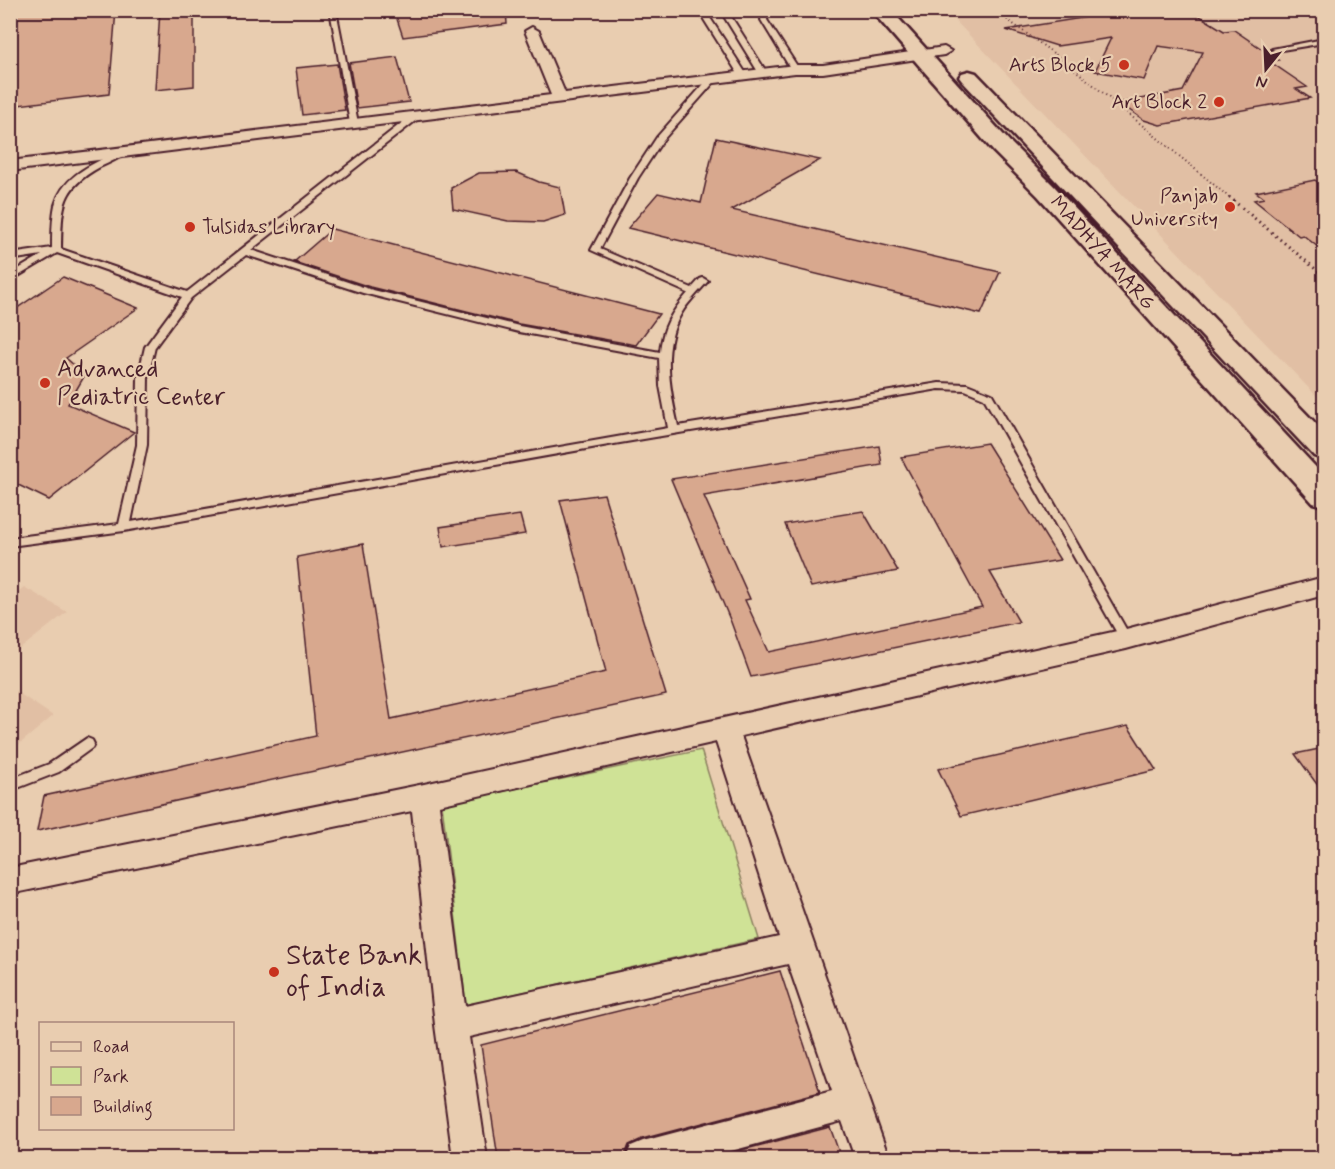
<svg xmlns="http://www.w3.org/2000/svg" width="1335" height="1169" font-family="Mynerve,sans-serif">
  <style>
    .built { fill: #e1bfa4 }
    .green { fill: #cfe296; stroke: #8c8060; stroke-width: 1.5 }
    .building { fill: #d8a88e; stroke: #4a1f2b; stroke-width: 1.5 }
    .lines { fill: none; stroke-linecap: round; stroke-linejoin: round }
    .service-casing { stroke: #4a1f2b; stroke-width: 4 }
    .minor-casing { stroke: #4a1f2b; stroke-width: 4 }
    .secondary-casing { stroke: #4a1f2b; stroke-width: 5 }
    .path-far1 { stroke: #4a1f2b; stroke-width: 2; stroke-dasharray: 1 3; stroke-linecap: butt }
    .path { stroke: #4a1f2b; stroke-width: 3; stroke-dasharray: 1.5 4; stroke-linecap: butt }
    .service { fill: #e9cdb0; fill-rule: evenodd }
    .minor { fill: #e9cdb0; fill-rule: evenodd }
    .secondary { fill: #e9cdb0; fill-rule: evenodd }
    .poi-dot { fill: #c8321e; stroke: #e9cdb0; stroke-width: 2 }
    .labels { text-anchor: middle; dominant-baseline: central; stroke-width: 4.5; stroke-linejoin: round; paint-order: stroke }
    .far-poi-label { font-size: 20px; fill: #4a1f2b; stroke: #e9cdb0; text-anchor: end }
    .far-street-label { font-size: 20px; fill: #4a1f2b; stroke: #e9cdb0 }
    .poi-label { font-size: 24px; fill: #4a1f2b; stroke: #e9cdb0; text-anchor: start }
    .near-poi-label { font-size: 28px; fill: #4a1f2b; stroke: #e9cdb0; text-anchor: start }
  </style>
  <rect width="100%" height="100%" fill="#e9cdb0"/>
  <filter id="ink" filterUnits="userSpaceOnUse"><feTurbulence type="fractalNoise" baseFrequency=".0167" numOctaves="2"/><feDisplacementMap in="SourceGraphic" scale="12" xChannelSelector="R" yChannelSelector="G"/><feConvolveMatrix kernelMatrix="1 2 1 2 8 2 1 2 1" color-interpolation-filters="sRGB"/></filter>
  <g filter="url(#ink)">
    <!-- built -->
    <path class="built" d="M946,11h378v393z
      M24,587l43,25 -56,44v-59z
      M11,688l42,28 -42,35z"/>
    <!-- green -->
    <path class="green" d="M701,750l58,189 -293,66 -24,-201z"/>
    <!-- building -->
    <path class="building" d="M10,10h106l-7,84 -99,12z
      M160,10h34v76l-39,4z
      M394,10h112l1,14 -104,13z
      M1132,10h58l34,21 10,-1 44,30 -9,1 38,26 -11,2 14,9 -150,27 -16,-5 -25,-17 64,-12 20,-39 -45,-6 -14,34 -49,-9 16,-33 -54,8 -51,-16z
      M397,57l12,45 -52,6 -8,-45z
      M337,64l8,46 -43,5 -6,-47z
      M716,138l104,22 -88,50 268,62 -19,42 -353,-86 30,-35 43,10z
      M516,172l23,10 21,5 5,28 -22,7 -35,-1 -55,-12 -2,-21 28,-15z
      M1315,180l9,7v65l-21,-17 -4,1 -45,-36 10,-2 -8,-6z
      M332,229l327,85 -23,31 -117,-21 -149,-37 -76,-25z
      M63,277l75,31 -72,50 19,17 -17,29 66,28 -85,68 -39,-19v-168z
      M987,443l73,117 -70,12 29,50 -268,55 -20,-55 -60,-143 208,-33 3,19 -178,31 46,103 -5,1 24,52 213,-45 -81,-150z
      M604,494l62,201 -629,136 7,-35 272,-60 -19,-179 66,-13 28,175 215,-47 -46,-172z
      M863,511l35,60 -87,16 -26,-63z
      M520,515l5,19 -82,13 -3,-20z
      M1128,726l28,44 -195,46 -23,-47z
      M1324,748v46l-29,-40z
      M780,971l40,121 -178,47 -13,6 -5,13h-126l-17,-113z
      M830,1127l11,31h-129z"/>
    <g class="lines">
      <!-- service casing -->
      <g class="service-casing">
        <path id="service" d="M330,10h6l22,113 -4,2 -4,-2z
          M698,10h7l42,65 -1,2h-6z
          M720,10h7l40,63 -1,2h-6z
          M763,10h6l-2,10 32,49 -1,2h-6l-31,-51z
          M1324,39v4l-48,8 -4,-2z
          M710,77l7,2 -54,61 -25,38 -38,71 92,39 8,-9 3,-1 5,3c-9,11 -20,21 -27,33 -20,34 -11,76 -3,112l261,-43 28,1 25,10 138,242 2,3 -2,3h-8l-138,-244 -19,-8 -26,-1 -319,54 -496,88 -114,15v-8l109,-14 18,-79 1,-68 7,-30 37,-50 -125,-44 -47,28v-7l32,-19 -32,5v-6l42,-6c0,-14 0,-29 3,-43 8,-31 41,-42 67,-56l7,2c-8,7 -19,11 -29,16 -40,22 -38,40 -39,82l126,43 226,-178h6v4l-168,132 118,39 150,37 141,26c2,-24 12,-41 28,-59l-97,-43 39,-72 27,-41zM246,255l117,38 156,39 140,26 1,28 8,42 -537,94 16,-77 1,-68 7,-30 36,-49z
          M87,738l5,2 2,4 -2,4 -33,24 -49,19v-12l39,-15z"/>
      </g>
      <!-- minor casing -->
      <g class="minor-casing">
        <path id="minor" d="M532,27l7,4 26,62 230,-28h28l121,-18 7,4 -7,4 -121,18h-28l-785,98v-10l541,-66 -26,-64z
          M1324,577v18l-198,54 -385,87 148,422h-34l-13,-37 -137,37h-79l5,-12 12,-5 189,-50 -44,-127 -319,73 18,121h-34l-18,-133 -23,-214 -402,83v-26l414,-84 702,-155zM716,742l63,195 -314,69 -26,-201z"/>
      </g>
      <!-- secondary casing -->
      <g class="secondary-casing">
        <path id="secondary" d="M871,10h20l119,132 44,44 270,290v30l-11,-3 -275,-307 -44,-44z
          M969,71l7,2 348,359v27l-10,-3 -352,-375 -3,-4 3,-4z"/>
      </g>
      <!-- path-far1 -->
      <path class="path-far1" d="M994,10l73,53 163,135"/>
      <!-- path -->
      <path class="path" d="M1229,197l95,79"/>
      <!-- service -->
      <use href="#service" class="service"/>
      <!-- minor -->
      <use href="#minor" class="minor"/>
      <!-- secondary -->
      <use href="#secondary" class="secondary"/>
    </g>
  </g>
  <!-- markers -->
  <g class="poi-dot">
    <circle cx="1124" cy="65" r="6"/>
    <circle cx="1219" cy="102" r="6"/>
    <circle cx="1230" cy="207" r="6"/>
    <circle cx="190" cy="227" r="6"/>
    <circle cx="45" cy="383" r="6"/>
    <circle cx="274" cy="972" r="6"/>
  </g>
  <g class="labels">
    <!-- far-poi labels -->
    <g class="far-poi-label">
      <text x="1112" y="65">Arts Block 5</text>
      <text x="1207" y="102">Art Block 2</text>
      <text x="1218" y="196">Panjab<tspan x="1218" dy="23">University</tspan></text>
      <text x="202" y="227" text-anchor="start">Tulsidas Library</text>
    </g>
    <!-- far-street labels -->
    <g class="far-street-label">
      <text transform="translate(1102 253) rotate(48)">MADHYA MARG</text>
    </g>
    <!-- poi labels -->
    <g class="poi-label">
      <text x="57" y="369">Advanced<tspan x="57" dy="28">Pediatric Center</tspan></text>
    </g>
    <!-- near-poi labels -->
    <g class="near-poi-label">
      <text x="286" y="956">State Bank<tspan x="286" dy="32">of India</tspan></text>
    </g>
  </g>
  <!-- margin -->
  <rect width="1335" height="1169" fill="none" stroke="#e9cdb0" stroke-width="36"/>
  <rect x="18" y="18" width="1299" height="1133" fill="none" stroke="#4a1f2b" stroke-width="2" filter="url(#ink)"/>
  <!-- legend -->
  <rect x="39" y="1022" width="195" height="108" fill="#e9cdb0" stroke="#a9877b" stroke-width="1.5"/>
  <rect x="51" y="1042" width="30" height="9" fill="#e9cdb0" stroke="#a9877b" stroke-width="1.5"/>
  <text x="93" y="1052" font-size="18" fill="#4a1f2b">Road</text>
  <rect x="51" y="1067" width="30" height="18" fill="#cfe296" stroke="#a9877b" stroke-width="1.5"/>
  <text x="93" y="1082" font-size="18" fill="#4a1f2b">Park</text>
  <rect x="51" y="1097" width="30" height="18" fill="#d8a88e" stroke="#a9877b" stroke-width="1.5"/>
  <text x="93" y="1112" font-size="18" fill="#4a1f2b">Building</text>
  <!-- north arrow -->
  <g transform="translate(1266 69) rotate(198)" stroke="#e9cdb0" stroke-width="4.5" paint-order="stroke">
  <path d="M0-4.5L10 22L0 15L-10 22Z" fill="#4a1f2b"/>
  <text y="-9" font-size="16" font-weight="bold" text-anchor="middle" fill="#4a1f2b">N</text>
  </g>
</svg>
